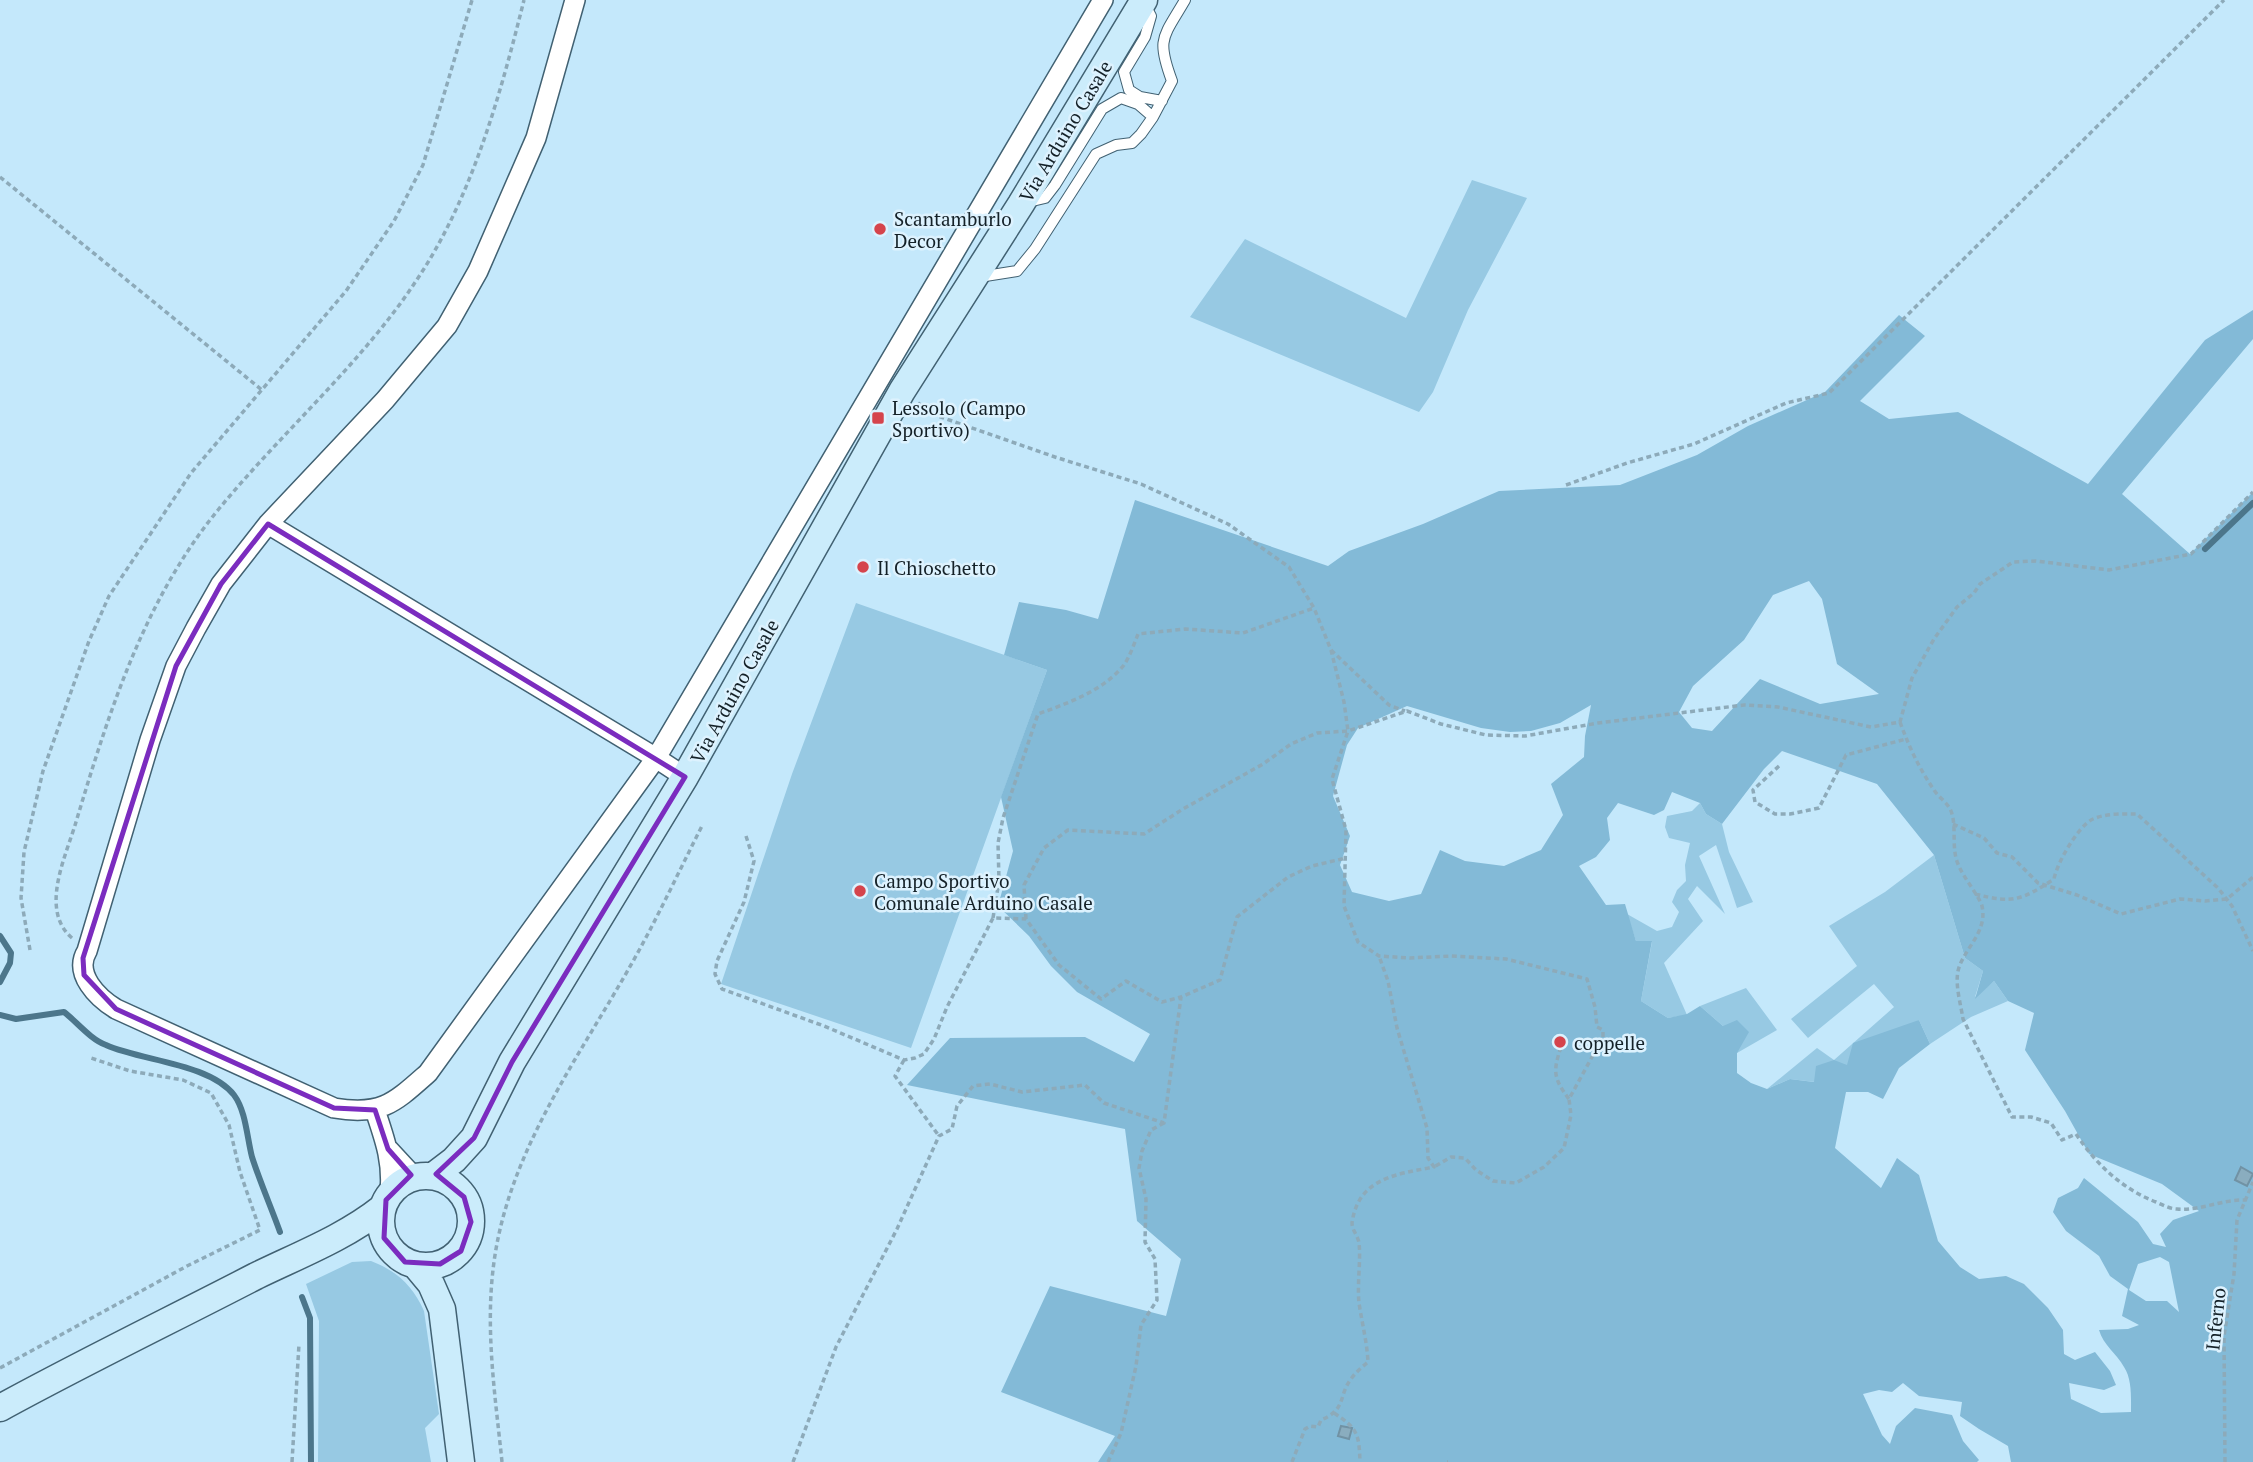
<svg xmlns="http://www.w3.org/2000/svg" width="2253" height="1462" font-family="'PT Serif',serif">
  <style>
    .green { fill: #97c9e3 }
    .forest { fill: #83bad7; fill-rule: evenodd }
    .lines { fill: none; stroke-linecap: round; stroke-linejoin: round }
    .stream { stroke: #4c768b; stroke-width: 6 }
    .building { fill: #8aadbf; stroke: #7192a4; stroke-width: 2 }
    .lane-casing { stroke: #416172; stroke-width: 12 }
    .street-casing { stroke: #416172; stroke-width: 22 }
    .secondary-casing { stroke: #416172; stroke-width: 29 }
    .path { stroke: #8daab9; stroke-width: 3.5; stroke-dasharray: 5 3.5; stroke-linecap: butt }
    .lane { stroke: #fff; stroke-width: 10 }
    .street { stroke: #fff; stroke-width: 19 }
    .secondary { stroke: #cbecfb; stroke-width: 26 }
    .marked { fill: none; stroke: #7b2cbf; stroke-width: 5; stroke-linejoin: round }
    .poi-dot { fill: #d5444c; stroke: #ddf2fe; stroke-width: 2.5 }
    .labels { text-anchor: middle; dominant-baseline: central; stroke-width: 5; stroke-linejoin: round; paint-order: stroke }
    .street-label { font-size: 19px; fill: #142128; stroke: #ddf2fe }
    .poi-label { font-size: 19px; fill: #142128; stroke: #ddf2fe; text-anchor: start }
  </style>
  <rect width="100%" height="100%" fill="#c4e8fb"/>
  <!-- green -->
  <path class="green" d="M1472,180l55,18 -59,112 -35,82 -14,20 -229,-95 55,-78 161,79z
    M856,603l191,67 -136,378 -190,-64 71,-210z
    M1700,803l6,11 16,10 7,28 24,50 -16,6 -21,-63 -17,11 26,58 -28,-28 -9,13 15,22 -39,42 23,52 -19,3 -27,-17 11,-59 -16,-1 -9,-27 30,17 15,-4 7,-15 -7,-10 5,-12 9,-9 -1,-16 5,-22 -21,-5 -4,-11 2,-11 25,-5z
    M1934,855l31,103 18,13 -8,26 19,-16 14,20 -37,16 -41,27 -11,-24 -72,46 -32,16 -25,-3 -23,10 50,-41 17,12 60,-53 -20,-23 -66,54 -17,-19 66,-53 -28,-40 56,-34z
    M1746,988l31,42 -40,23 -14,-27 -23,-20z
    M371,1261c26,10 42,25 53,50l15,103 -14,14 6,34h-113l1,-141 -13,-37 46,-22z"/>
  <!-- forest -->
  <path class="forest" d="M2253,310v29l-131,155 68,60 63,-62v970h-242l-3,-16 -29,-17 -19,-13 2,-14 -43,-6 -16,-13 -11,9 -13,-2 -16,4 19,41 8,9 6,-18 19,-18 37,7 11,26 16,19 -2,2h-879l17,-26 -114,-44 49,-106 116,30 15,-57 -44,-38 -12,-92 -218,-44 43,-47 135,-1 49,25 16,-28 -73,-42 -26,-26 -22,-30 -31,-30 15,-55 -12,-54 46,-127 -43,-15 15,-53 47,8 32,9 37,-119 193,66 21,-15 74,-27 76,-33 121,-6 77,-30 51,-29 77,-34 74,-77 26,21 -65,65 29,18 69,-7 130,72 117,-144zM1809,581l13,18 15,65 42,30 -59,10 -60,-25 -48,52 -20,-3 -13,-16 14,-26 51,-46 29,-45zM1591,705l-6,31 -1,21 -33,27 12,31 -22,35 -37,16 -39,-5 -25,-11 -19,44 -32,7 -37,-9 -12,-27 10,-29 -17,-40 14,-51 11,-17 49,-22 74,22 29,4 21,-1 29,-8zM1782,751l95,33 57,71 31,103 18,13 -8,28 19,-18 14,20 26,12 -9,37 40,61 24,43 73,30 37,27 -26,9 -13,14 6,13 -13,-3 -15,-22 -54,-44 -6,10 -20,10 -5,14 13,19 33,25 11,20 18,13 -6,27 17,9 -11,4 -29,1c4,15 18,24 25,37 8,12 7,30 7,45l-30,1 -30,-14 -2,-16 35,7 12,-5 -6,-14 -15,-19 -20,8 -11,-6 -1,-24 -15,-22 -24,-24 -18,-8 -27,3 -19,-12 -22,-26 -19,-66 -22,-17 -16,30 -46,-40 11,-56h22l15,7 16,-31 31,-24 -11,-24 -66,23 -6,22 -13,-5 -18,6 -2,16 -24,-3 -23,10 -16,-6 -14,-10v-20l12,-21 -12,-12 -14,6 -23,-20 -13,8 -19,4 -27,-17 11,-60h-16l-11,-37 -19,1 -27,-39 17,-9 14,-17 -3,-22 11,-15 36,12 10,-5 8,-18 28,11 6,11 16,10 42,-55zM2160,1257l9,5 10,50 -12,-11h-21l-17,-11 9,-26z"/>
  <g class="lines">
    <!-- stream -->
    <path class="stream" d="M2205,549l48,-46
      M0,936l11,17 -1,10 -10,19
      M0,1015l16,4 48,-7c13,10 26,27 42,33 35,16 103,18 128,50 12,16 13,43 18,62 8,25 19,50 28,75
      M302,1297l8,21 1,144"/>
  </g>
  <!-- building -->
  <path class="building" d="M2241,1167l12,7 -6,12 -12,-6z
    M1341,1426l11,2 -3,11 -11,-3z"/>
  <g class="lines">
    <!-- lane casing -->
    <g class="lane-casing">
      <path id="lane" d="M1144,3l7,13 -6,21 -21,35 5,18 11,7 22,4
        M1028,202l17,-4 10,-13 47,-76 19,-11 17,6 15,13
        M979,277l38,-6 18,-22 61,-95 20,-9 16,-2 9,-9 12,-17 19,-36c-16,-43 -9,-43 13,-81"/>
    </g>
    <!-- street casing -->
    <g class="street-casing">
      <path id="street" d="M268,524l388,234 -228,315c-34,30 -46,43 -94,35l-218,-99c-18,-11 -43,-35 -29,-58l63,-211 26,-74 20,-38 25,-44 47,-60 117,-124 62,-74 31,-55 58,-133 39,-138
        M685,777l-29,-19 447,-758
        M375,1110c10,30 18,51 15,83
        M389,1150l25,27"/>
    </g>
    <!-- secondary casing -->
    <g class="secondary-casing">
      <path id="secondary" d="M381 1221a45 45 0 1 1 90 0a45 45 0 1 1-90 0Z
        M433,1176l21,-16 20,-22 38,-76 173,-285 217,-386 119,-187 123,-204
        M416,1266l15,18 11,25 19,153
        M0,1408c84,-46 171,-88 256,-132 43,-21 88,-38 126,-68"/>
    </g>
    <!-- path -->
    <path class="path" d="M0,177l262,213
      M918,403l17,12 120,42 86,27 87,40 61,43 25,41 17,42 13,52 4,29 -16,48 14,51 -2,76 14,36 21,14 31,2 41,-2 55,3 81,20 8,28 2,20 6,3v7l-34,62 2,16 -7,33 -20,19 -28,16 -23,-2 -17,-11 -11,-12 -14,-1 -17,10
      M1566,485l61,-22 67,-19 92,-41 43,-10 395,-393
      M1331,650l58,55 16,6
      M1900,722c9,25 19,46 34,68 4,7 14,13 17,21 6,15 0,37 7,53 5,13 21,32 24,42 6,27 -19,43 -24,65 -3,15 3,34 5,48l49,98h19l20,6 11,17 14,-6c20,30 46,55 80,68 7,3 14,7 21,7 24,2 45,-10 69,-9
      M1779,766l-26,24 2,12 20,12h15l29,-6 27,-53 60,-16
      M1953,824l31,14 13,15 15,4 26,26 39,12 44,19 59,-15 25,2 22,-2 26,-22
      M746,836l8,25 -10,41 -27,59 -2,13 7,15 102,37 80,34 11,-2 9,-4 10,-15 13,-32 46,-89 33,1 33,46 42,34 25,-18 36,21 19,-5
      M1975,894c38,10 47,6 79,-15 3,-16 24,-53 39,-60 14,-6 30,-5 44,-5l81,74 14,18 21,45
      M993,918l6,-37 -1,-38 5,-25 35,-104c30,-11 65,-23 86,-49 6,-9 10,-21 14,-31l47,-5 58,4 71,-25
      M1026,919l-2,-34 20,-37 24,-18 76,4 39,-25 80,-45 28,-20 26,-11 31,-2 59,-20 34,13 45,11 39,1 73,-13 146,-18 34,2 93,20 29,-5 12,-44 22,-39 23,-32 17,-14 6,-9 33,-22 23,-1 73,9 82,-16 62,-62
      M72,938c-33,-28 -6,-82 4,-116 33,-110 68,-222 142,-312 63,-77 144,-147 198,-229 56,-83 84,-185 108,-281
      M30,950l-9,-52 3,-46 19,-81 46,-130 20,-45 82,-123 155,-182 48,-70 29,-56 49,-165
      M1561,1047c-8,24 -8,31 8,52
      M904,1060l-9,16 44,60
      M0,1368l187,-102 73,-36 -20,-58 -11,-47 -18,-32 -28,-13 -53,-9 -39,-13
      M1334,1413c24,16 25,21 26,49
      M292,1462l7,-118
      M502,1462c-7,-69 -18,-137 -7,-207 17,-108 84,-198 137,-292 25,-44 47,-92 70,-137
      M793,1462l43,-115 61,-118 42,-93 13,-7 5,-23 16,-20 17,-2 32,8 63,-7 19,18 60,20 17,-126 39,-17 17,-63 51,-40 24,-11 34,-8
      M1108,1462l13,-29 15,-67 5,-41 16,-25 -2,-41 -10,-17 1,-43 -7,-31 3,-17 9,-21 13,-7
      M1292,1462l13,-33 5,-3 8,1 3,-7c26,-11 17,-24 30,-41 4,-6 11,-12 17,-17 -1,-20 -6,-39 -9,-59 -2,-19 2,-43 0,-60 -1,-7 -7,-13 -7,-20 6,-45 45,-49 82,-56l-6,-9 -1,-30 -30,-100 -9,-47 -9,-25
      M1447,1462h1
      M2225,1462l-1,-126 10,-62 3,-54 16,-38"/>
    <!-- lane -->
    <use href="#lane" class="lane"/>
    <!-- street -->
    <use href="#street" class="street"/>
    <!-- secondary -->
    <use href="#secondary" class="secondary"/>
  </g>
  <!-- marked area -->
  <path class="marked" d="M268,524l417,253 -173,285 -38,76 -38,36 28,23 7,25 -10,29 -21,13 -35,-2 -21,-24 2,-38 25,-25 -23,-26 -13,-39 -41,-2 -218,-99 -32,-34 -1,-17 93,-292 45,-82z"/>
  <!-- markers -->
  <g class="poi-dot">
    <circle cx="880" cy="229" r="7"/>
    <rect x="871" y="411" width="14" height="14" rx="3.5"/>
    <circle cx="863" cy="567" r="7"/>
    <circle cx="860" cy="891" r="7"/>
    <circle cx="1560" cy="1042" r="7"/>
  </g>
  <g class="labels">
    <!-- street labels -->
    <g class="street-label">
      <text transform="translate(1065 131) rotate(-59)">Via Arduino Casale</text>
      <text transform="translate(734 691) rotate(-61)">Via Arduino Casale</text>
      <text transform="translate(2215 1319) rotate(-84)">Inferno</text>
    </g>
    <!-- poi labels -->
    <g class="poi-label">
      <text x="894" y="218">Scantamburlo<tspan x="894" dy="22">Decor</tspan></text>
      <text x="892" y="407">Lessolo (Campo<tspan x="892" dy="22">Sportivo)</tspan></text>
      <text x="877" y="567">Il Chioschetto</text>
      <text x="874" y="880">Campo Sportivo<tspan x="874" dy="22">Comunale Arduino Casale</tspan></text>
      <text x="1574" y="1042">coppelle</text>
    </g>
  </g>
</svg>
